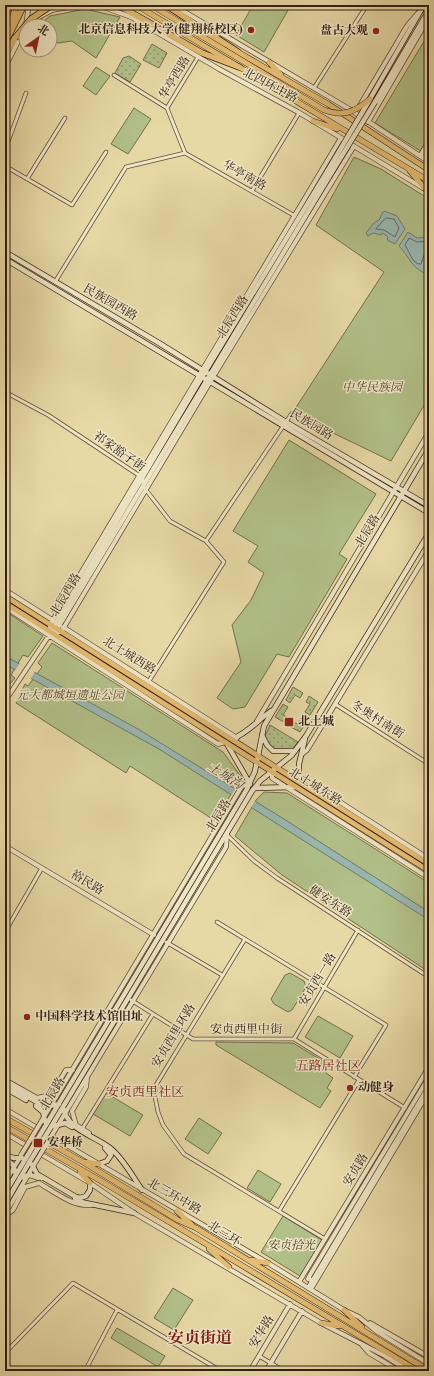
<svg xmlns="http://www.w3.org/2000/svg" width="434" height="1376" font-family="'Old Standard TT','Noto Serif SC',serif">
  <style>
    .grass { fill: url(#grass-dots); stroke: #736f4e }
    .park { fill: #b2c089; stroke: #736f4e }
    .water { fill: #9ab8b1; stroke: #717a72 }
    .pier { fill: #e7d9a6 }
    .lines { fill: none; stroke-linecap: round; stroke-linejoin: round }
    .shore { stroke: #676b62; stroke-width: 1 }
    .minor-casing { stroke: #614d38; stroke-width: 4.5 }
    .tertiary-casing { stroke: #614d38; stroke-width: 5.5 }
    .secondary-casing { stroke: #341e13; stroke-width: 6 }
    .primary-casing { stroke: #341e13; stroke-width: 6 }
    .trunk-casing { stroke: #341e13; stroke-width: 6 }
    .motorway-casing { stroke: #341e13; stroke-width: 7 }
    .minor { stroke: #efe6c5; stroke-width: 3 }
    .tertiary { stroke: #efe6c5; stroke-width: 4 }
    .secondary { stroke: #efe6c5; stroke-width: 4.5 }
    .primary { stroke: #e4bc73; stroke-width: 5 }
    .trunk { stroke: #e4bc73; stroke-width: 5 }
    .motorway { stroke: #e4bc73; stroke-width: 5.5 }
    .tertiary-bridge-casing { stroke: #614d38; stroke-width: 5.5; stroke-linecap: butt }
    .secondary-bridge-casing { stroke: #341e13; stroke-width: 6; stroke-linecap: butt }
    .trunk-bridge-casing { stroke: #341e13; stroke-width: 6; stroke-linecap: butt }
    .motorway-bridge-casing { stroke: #341e13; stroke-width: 7; stroke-linecap: butt }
    .tertiary-bridge { stroke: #efe6c5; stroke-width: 4 }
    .secondary-bridge { stroke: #efe6c5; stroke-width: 4.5 }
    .trunk-bridge { stroke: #e4bc73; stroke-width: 5 }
    .motorway-bridge { stroke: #e4bc73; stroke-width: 5.5 }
    .poi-dot { fill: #8f2418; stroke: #efe6c5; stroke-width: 1.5 }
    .labels { text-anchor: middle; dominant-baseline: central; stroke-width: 3; stroke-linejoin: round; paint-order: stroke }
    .poi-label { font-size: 12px; font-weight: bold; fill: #341e13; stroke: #efe6c5; text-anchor: start }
    .street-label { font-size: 12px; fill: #341e13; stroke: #efe6c5 }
    .park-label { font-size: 12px; font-style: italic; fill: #544630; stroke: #efe6c5 }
    .water-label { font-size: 13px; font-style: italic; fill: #534c42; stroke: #efe6c5 }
    .neighbourhood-label { font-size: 13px; fill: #7a1f14; stroke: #efe6c5 }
    .district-label { font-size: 16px; font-weight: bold; fill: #7a1f14; stroke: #efe6c5 }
  </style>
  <defs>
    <pattern id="grass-dots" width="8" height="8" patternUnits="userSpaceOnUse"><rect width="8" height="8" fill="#b2c089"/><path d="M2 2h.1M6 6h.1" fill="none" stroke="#929b6f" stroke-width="1.8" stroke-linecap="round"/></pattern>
  </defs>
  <rect width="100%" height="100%" fill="#e7d9a6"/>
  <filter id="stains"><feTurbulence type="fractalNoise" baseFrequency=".005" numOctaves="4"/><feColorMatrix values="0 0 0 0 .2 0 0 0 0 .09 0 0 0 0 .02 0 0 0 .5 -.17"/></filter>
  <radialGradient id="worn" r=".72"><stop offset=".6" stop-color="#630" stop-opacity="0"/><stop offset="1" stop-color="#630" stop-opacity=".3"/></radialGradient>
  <!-- grass -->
  <path class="grass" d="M152,44l15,9 -8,15 -16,-8z
    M129,56l12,8 -11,18 -15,-9 8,-15z
    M293,687l10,6 -3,5 -5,-3 -5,8 -4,-3z
    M309,696l9,6 -8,13 -5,-3 5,-8 -4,-2z
    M283,704l5,3 -5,8 4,2 -3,5 -9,-5z
    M302,716l6,3 -8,13 -9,-5 2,-5 5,2z
    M270,725l28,17 -7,8 -20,-1 -6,-13z"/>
  <!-- park -->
  <path class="park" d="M253,5h38l-27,47 -28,-17z
    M85,9l35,8 -24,41 -24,-17 -14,2 -8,-6v-11h-12l12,-10z
    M429,33v123l-54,-33z
    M96,67l14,9 -14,19 -13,-9z
    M134,108l17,11 -23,35 -17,-10z
    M354,157l27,12 48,30v198l-38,64 -87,-42 -11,-7 91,-140 -68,-47z
    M289,440l87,54 -37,60 8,5 -58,98 -12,-3 -32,53 -12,2 -16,-11 24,-36 -9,-37 19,-25 13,-27 -16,-11 10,-16 -25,-15z
    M5,611l38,25 -15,21 -5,-2 -12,20 4,3 -10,12z
    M52,643l171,109 19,26 -28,42 -84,-54 -4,7 -110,-70 9,-19 3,2 14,-19 -4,-4z
    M264,792l23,1 142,90v89l-147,-97 -47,-39 21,-36z
    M290,973l14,8 2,6 -14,23 -4,2 -14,-8 -3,-5 14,-24z
    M318,1016l35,20 -13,22 -35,-21z
    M216,1042l77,1 35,21 -2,9 7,5 -6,10 4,3 -11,17 -104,-63z
    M106,1093l37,22 -13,21 -37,-22z
    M199,1118l23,15 -14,21 -23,-15z
    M258,1170l23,14 -11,18 -23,-14z
    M283,1216l39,24 -22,36 -39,-24z
    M173,1288l20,12 -19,30 -20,-12z
    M117,1328l48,28 -7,11 -47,-29z"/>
  <!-- water -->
  <path class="water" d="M384,211l13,5 8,13 -10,15 -8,-4 1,-3 -6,-4 -1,2 -8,-2 -5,3 -2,-3 7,-9 7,-5 1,-4z
    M408,232l9,6 12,-1v19l-4,7 4,7 -3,4c-17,-9 -15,-15 -27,-28z
    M5,656l133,73 146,90 145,93v8l-270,-171 -154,-85z"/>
  <!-- pier -->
  <path class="pier" d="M20,663l15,8 -5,9 -16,-8z
    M236,787l20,12 -6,10 -20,-12z"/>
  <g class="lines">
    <!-- shore -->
    <path class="shore" d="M386,218l8,1 5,9 -4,9 -11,-7 -8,-1z
      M429,241l-12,1 -8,-4 -4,7 8,15 5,4h3l3,-9 5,-1"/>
    <!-- minor casing -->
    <g class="minor-casing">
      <path id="minor" d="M114,75l53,33
        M314,88l53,-83
        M167,108l31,-51
        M167,108l18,45
        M5,150l21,-57
        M185,153l110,63
        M5,166l67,39 34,-53
        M27,179l38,-61
        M252,191l47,-78
        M55,282l71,-115 59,-14
        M5,392l43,23 95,63v8l27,35 36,20
        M149,681l75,-119 -18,-21 86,-128
        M335,704l94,60
        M227,835l27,26 23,17 152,99
        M217,922l169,103 -32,52
        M5,932l37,-64
        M245,939l-89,146 -1,12 3,15 5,13 21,29 141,85
        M166,942l56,33
        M131,1000l62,39h101l111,69
        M294,1039l64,-109
        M82,1129l71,-115
        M279,1211l80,-131
        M5,1353l68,-70 148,88
        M259,1356l25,15
        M5,1369l3,2
        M85,1371l32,-61"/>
    </g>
    <!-- tertiary casing -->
    <g class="tertiary-casing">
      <path id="tertiary" d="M86,5l13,1
        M98,5l33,12 88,52 79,43 45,27
        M173,5l178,105 78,52
        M39,17l13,-7 28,-5
        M26,24l3,-19
        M5,67l18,-35
        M359,107l48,-81 11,-13
        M368,122l61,-105
        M352,145l71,43
        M420,156l9,-15
        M423,158l6,-10
        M5,590l49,31
        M5,607l213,137 8,-2
        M50,627v-2l291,-487
        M63,627l174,111
        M51,632h10l152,-255 141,-231
        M5,701l45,-67
        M5,703l2,6 -2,3
        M257,721l172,-289
        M302,754l5,-4 122,-200
        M272,771v7l157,100
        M325,798l7,-1 97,62
        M5,846l149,89
        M87,1079l-1,8 -14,24 4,14 13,8
        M5,1080l32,18 14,-3 15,-25h7
        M5,1109l263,154 76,47 15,7 17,14 53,33
        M41,1122l201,-336 8,-2
        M55,1130l171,-283 1,-12
        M5,1133l85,50 44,30 187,110 64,33 24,15
        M5,1182l16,-26
        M5,1214l29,-49
        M5,1216l8,-6 12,-23 14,-4c17,10 34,24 53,22
        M313,1280l-5,-1 2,-4 119,-198
        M299,1282l130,-215
        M308,1288l121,-202
        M311,1289l118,-198
        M370,1323l59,34
        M362,1345l7,8 30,18
        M250,1371l40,-67
        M266,1371l36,-60"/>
    </g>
    <!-- secondary casing -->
    <g class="secondary-casing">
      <path id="secondary" d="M370,99l54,-94
        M375,102l54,-92
        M5,252l154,91 127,79 143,84
        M5,259l424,254
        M52,630l150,-253 126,-207
        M55,630l2,-1 275,-457
        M262,735l5,10 6,6h21
        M232,739c16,-6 25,-18 39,-28
        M227,744l23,40
        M299,781v-17l6,-25
        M255,788l41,-1
        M5,1083l40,24 14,-3
        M5,1088l21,12
        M36,1106l7,6 3,13
        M63,1107c4,23 30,28 47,41 13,10 23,29 32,42
        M46,1125l201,-336 8,-18 9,-45 165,-277
        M51,1127l201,-336 8,-10 32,-26 14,-19 123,-203
        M51,1127l14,-4 7,4
        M5,1155l9,3h12l-21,35
        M5,1158l8,7 3,10
        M99,1164l8,-3 4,-6 -6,-7
        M20,1178l10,-3 9,3
        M75,1199l6,3 53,11
        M5,1204l25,-43 7,13 39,23 4,1 6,-2 4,-6v-7"/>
    </g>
    <!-- primary casing -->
    <g class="primary-casing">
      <path id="primary" d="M5,596l424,268
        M5,603l424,268"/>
    </g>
    <!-- trunk casing -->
    <g class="trunk-casing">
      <path id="trunk" d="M136,5l293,176
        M151,5l45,27
        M205,36l18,9
        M236,51l92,53 101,66
        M269,62l12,13
        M313,121l24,8
        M410,171l17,20
        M5,1118l78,44 95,58 18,8 233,143
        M5,1126l96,55 317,190
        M84,1162l15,2
        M80,1172l10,11
        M177,1211l15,14
        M209,1249l20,18
        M251,1260l17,3
        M344,1310l18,17
        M321,1323l18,3"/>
    </g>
    <!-- motorway casing -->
    <g class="motorway-casing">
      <path id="motorway" d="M118,5l84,48 37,14
        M166,5l72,47
        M5,15l4,-10
        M7,32l10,-27
        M5,43l19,-38
        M5,55l10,-17"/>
    </g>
    <!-- minor -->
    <use href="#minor" class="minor"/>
    <!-- tertiary -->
    <use href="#tertiary" class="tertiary"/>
    <!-- secondary -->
    <use href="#secondary" class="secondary"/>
    <!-- primary -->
    <use href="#primary" class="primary"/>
    <!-- trunk -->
    <use href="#trunk" class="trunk"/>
    <!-- motorway -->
    <use href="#motorway" class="motorway"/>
    <!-- tertiary-bridge casing -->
    <g class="tertiary-bridge-casing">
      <path id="tertiary-bridge" d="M21,1155l20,-33
        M35,1163l20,-33"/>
    </g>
    <!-- secondary-bridge casing -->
    <g class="secondary-bridge-casing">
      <path id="secondary-bridge" d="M328,170l41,-69
        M332,172l43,-70
        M26,1158l20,-33
        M30,1161l21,-34"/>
    </g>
    <!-- trunk-bridge casing -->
    <g class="trunk-bridge-casing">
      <path id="trunk-bridge" d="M193,31l131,79c19,7 31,2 46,-11"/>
    </g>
    <!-- motorway-bridge casing -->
    <g class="motorway-bridge-casing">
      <path id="motorway-bridge" d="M15,38l16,-19 21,-14"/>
    </g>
    <!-- tertiary-bridge -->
    <use href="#tertiary-bridge" class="tertiary-bridge"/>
    <!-- secondary-bridge -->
    <use href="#secondary-bridge" class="secondary-bridge"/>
    <!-- trunk-bridge -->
    <use href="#trunk-bridge" class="trunk-bridge"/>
    <!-- motorway-bridge -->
    <use href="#motorway-bridge" class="motorway-bridge"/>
  </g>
  <!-- markers -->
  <g class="poi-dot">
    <circle cx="251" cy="30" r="4"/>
    <circle cx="376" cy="31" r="4"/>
    <rect x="284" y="717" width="10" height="10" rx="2"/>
    <circle cx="27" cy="1017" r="4"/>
    <circle cx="350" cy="1088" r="4"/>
    <rect x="33" y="1138" width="10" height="10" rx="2"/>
  </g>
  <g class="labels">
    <!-- poi labels -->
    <g class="poi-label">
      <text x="243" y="30" text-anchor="end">北京信息科技大学(健翔桥校区)</text>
      <text x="368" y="31" text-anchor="end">盘古大观</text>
      <text x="298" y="722">北土城</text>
      <text x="35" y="1017">中国科学技术馆旧址</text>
      <text x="358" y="1088">动健身</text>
      <text x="47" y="1143">安华桥</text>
    </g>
    <!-- street labels -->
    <g class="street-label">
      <text transform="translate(175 78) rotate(-59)">华亭西路</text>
      <text transform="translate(270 86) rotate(28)">北四环中路</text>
      <text transform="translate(244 176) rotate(30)">华亭南路</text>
      <text transform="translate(110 303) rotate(30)">民族园西路</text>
      <text transform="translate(233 317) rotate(-58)">北辰西路</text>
      <text transform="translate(311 425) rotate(31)">民族园路</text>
      <text transform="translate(119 452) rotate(35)">祁家豁子街</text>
      <text transform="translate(368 531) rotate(-59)">北辰路</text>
      <text transform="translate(66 595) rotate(-59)">北辰西路</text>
      <text transform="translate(129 656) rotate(32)">北土城西路</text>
      <text transform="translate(377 720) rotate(32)">冬奥村南街</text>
      <text transform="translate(315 787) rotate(32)">北土城东路</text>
      <text transform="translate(219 816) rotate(-59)">北辰路</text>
      <text transform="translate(87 883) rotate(31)">裕民路</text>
      <text transform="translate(330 902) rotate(33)">健安东路</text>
      <text transform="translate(318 980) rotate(-59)">安贞西一路</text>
      <text x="246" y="1030">安贞西里中街</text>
      <text transform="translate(174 1036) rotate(-59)">安贞西里环路</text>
      <text transform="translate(53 1094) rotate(-59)">北辰路</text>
      <text transform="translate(356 1170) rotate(-59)">安贞路</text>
      <text transform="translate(174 1197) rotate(30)">北三环中路</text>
      <text transform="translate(224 1234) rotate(32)">北三环</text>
      <text transform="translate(262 1332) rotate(-59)">安华路</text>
    </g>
    <!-- park labels -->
    <g class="park-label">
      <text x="372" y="388">中华民族园</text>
      <text x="70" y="696">元大都城垣遗址公园</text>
      <text x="291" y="1246">安贞拾光</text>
    </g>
    <!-- water labels -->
    <g class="water-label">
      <text transform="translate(225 776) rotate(32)">土城沟</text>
    </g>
    <!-- neighbourhood labels -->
    <g class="neighbourhood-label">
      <text x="328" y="1066">五路居社区</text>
      <text x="145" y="1092">安贞西里社区</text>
    </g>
    <!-- district labels -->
    <g class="district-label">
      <text x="200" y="1339">安贞街道</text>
    </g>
  </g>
  <!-- margin -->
  <rect width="434" height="1376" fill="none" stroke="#e7d9a6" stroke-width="20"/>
  <rect x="6" y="6" width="422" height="1364" fill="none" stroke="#341e13" stroke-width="2"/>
  <rect x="10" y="10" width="414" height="1356" fill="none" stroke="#341e13"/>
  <!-- north arrow -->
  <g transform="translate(38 38) rotate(33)"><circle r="19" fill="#efe6c5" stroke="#a4967e"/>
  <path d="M0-3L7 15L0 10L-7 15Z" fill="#8f2418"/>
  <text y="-6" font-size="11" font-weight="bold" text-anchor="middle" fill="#341e13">北</text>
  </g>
  <rect width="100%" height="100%" filter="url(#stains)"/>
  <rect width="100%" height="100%" fill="url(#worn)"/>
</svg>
